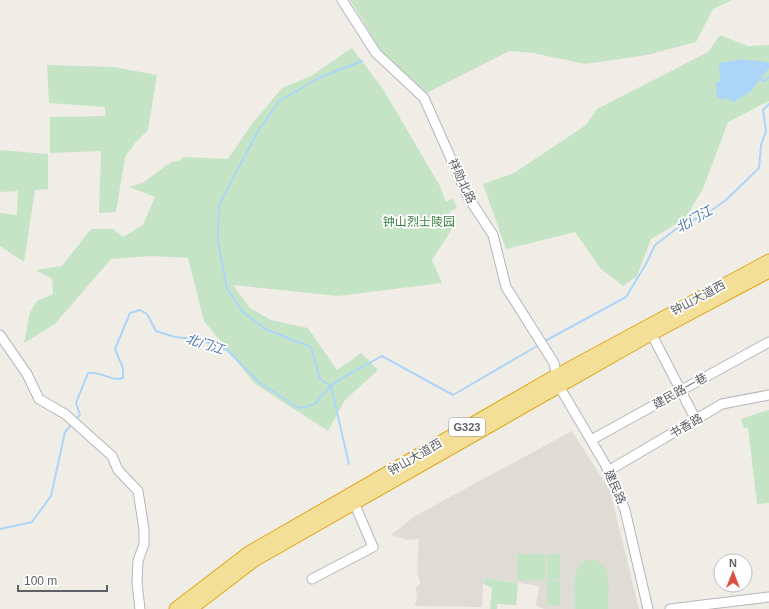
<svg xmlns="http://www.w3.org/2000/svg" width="769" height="609" font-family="Arial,'Noto Sans SC',sans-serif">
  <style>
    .education { fill: #dedcd5 }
    .green { fill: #c5e4c6 }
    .water { fill: #add5f8 }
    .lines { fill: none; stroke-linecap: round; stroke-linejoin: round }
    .stream { stroke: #add5f8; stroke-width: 2 }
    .minor-casing { stroke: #b3b6ba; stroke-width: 11 }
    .highway-casing { stroke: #e1a714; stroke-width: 15 }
    .minor { stroke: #fff; stroke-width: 9 }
    .highway { stroke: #f4df98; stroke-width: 13 }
    .labels { text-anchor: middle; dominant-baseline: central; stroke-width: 3.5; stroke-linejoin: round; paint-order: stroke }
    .shield { fill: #fff; stroke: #8e9093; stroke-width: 1 }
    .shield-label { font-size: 11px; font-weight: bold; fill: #5e6165 }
    .street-label { font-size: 12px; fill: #5e6165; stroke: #fff }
    .park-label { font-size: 12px; fill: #3e8443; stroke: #fff }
    .water-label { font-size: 13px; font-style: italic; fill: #4b76a9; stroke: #fff }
  </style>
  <rect width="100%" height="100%" fill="#efede6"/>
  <!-- education -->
  <path class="education" d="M572,431l38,60 29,118h-94l-9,-3 3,-20 -53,-8 -3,5 -1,24 -68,-1 3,-6 -1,-12 4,-5 -3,-11 2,-33 -12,1 -16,-5 24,-19z"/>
  <!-- green -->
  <path class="green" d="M350,0h382l-19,9 -17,33 -49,13 -62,9 -52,-11 -24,-2 -84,43 -45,-45z
    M720,35l28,11 21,-1v56l-41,21 -24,64 -18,32 -35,21 -14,37 -14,10 -22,-17 -26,-37 -69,17 -23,-65 31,-11 72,-48 11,-16 111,-57z
    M352,48l31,41 57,97 6,16 7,-4 4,10 -8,4 5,14 -22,34 10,23 -104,13 -105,-11 17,23 21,12 37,8 29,42 24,-17 17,17 -33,30 -17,31 -73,-47 -51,-63 -16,-63 -37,-2 -40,3 -56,65 -31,19 6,-31 7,-11 16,-7 -1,-15 -16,-9 26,-4 29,-37h22l10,8 20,-12 12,-28 -26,-10 15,-5 27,-20 8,-1 4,-4 45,2 24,-35 30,-36 29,-12z
    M47,65l66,2 44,8 -9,55 -12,12 -11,15 -9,55 -17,1 2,-62 -51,2v-36l55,-1v-9l-56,-4z
    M0,150l48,4v35l-13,1 -11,72 -24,-16v-33l17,2 1,-24 -18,1z
    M769,410v93l-12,1 -9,-77 -4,1 -3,-9z
    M545,553v27h-14v-26z
    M517,554h14v26h-14z
    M547,554h13v26h-13z
    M588,559c27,0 20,32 20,50h-33c0,-18 -6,-41 13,-50z
    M486,578l32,5 -2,22 -19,-1v5h-7l2,-21 -9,-5z
    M547,581h13v24h-13z"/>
  <!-- water -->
  <path class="water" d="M743,59c9,3 17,0 26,4v5l-18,23 -17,11 -8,-4 -5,2 -4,-3 -1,-14 4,-2 -1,-18z"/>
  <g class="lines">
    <!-- stream -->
    <path class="stream" d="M760,79l4,2 5,-4
      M545,341l81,-44 20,-33 9,-19 29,-22 18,-6 24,-17 33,-32 2,-23 5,-14 -3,-21 6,-6
      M76,419l4,-4 -4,-12 12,-30c13,-2 23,9 35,5v-10l-8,-19 15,-36 10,-3 7,4 9,17 19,6 26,3 26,10 33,33 39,25c23,-3 17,-9 32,-22 10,-9 37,-22 51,-30l71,39 84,-49
      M349,464l-18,-78 -11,-7 -9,-32 -46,-18 -23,-18 -15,-23 -9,-46 1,-37 38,-72 22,-32 42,-24 41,-16
      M0,529l32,-7 19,-26 14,-64 7,-8"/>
    <!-- minor casing -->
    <g class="minor-casing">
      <path id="minor" d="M342,0l34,53 48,45 44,99 25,38 13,52 48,76 5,23 46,78 20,46 23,99
        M649,329l47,91
        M0,335l27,39 12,25 26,15 47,42 6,14 20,21 6,38v15l-6,17 -1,22 3,26
        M591,440l178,-98
        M608,471l114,-67 47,-9
        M312,579l61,-32 -21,-49
        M670,609l99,-12"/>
    </g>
    <!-- highway casing -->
    <g class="highway-casing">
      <path id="highway" d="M176,609l73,-56 307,-177 213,-115
        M190,609l64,-49 391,-223 124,-66"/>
    </g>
    <!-- minor -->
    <use href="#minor" class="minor"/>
    <!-- highway -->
    <use href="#highway" class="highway"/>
  </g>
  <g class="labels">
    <!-- shield labels -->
    <rect class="shield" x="449" y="418" width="36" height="18" rx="3"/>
    <g class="shield-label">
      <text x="467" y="427">G323</text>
    </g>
    <!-- street labels -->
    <g class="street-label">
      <text transform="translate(462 181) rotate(65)">祥勋北路</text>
      <text transform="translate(698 298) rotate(-28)">钟山大道西</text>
      <text transform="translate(680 391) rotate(-29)">建民路一巷</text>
      <text transform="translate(686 426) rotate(-30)">书香路</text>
      <text transform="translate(415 457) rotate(-30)">钟山大道西</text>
      <text transform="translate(615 487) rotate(67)">建民路</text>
    </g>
    <!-- park labels -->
    <g class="park-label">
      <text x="419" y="222">钟山烈士陵园</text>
    </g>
    <!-- water labels -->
    <g class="water-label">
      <text transform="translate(694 219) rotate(-30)">北门江</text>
      <text transform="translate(205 344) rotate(18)">北门江</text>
    </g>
  </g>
  <!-- north arrow -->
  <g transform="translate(733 573)"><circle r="19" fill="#ffffff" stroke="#bfc0c1"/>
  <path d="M0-3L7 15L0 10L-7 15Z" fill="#db5141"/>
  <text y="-6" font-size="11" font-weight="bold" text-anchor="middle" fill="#5e6165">N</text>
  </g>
  <!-- scale -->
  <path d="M18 585v6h89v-6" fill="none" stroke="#5e6165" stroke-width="2"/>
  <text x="24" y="585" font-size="12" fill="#5e6165" stroke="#ffffff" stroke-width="3" paint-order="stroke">100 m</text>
</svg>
